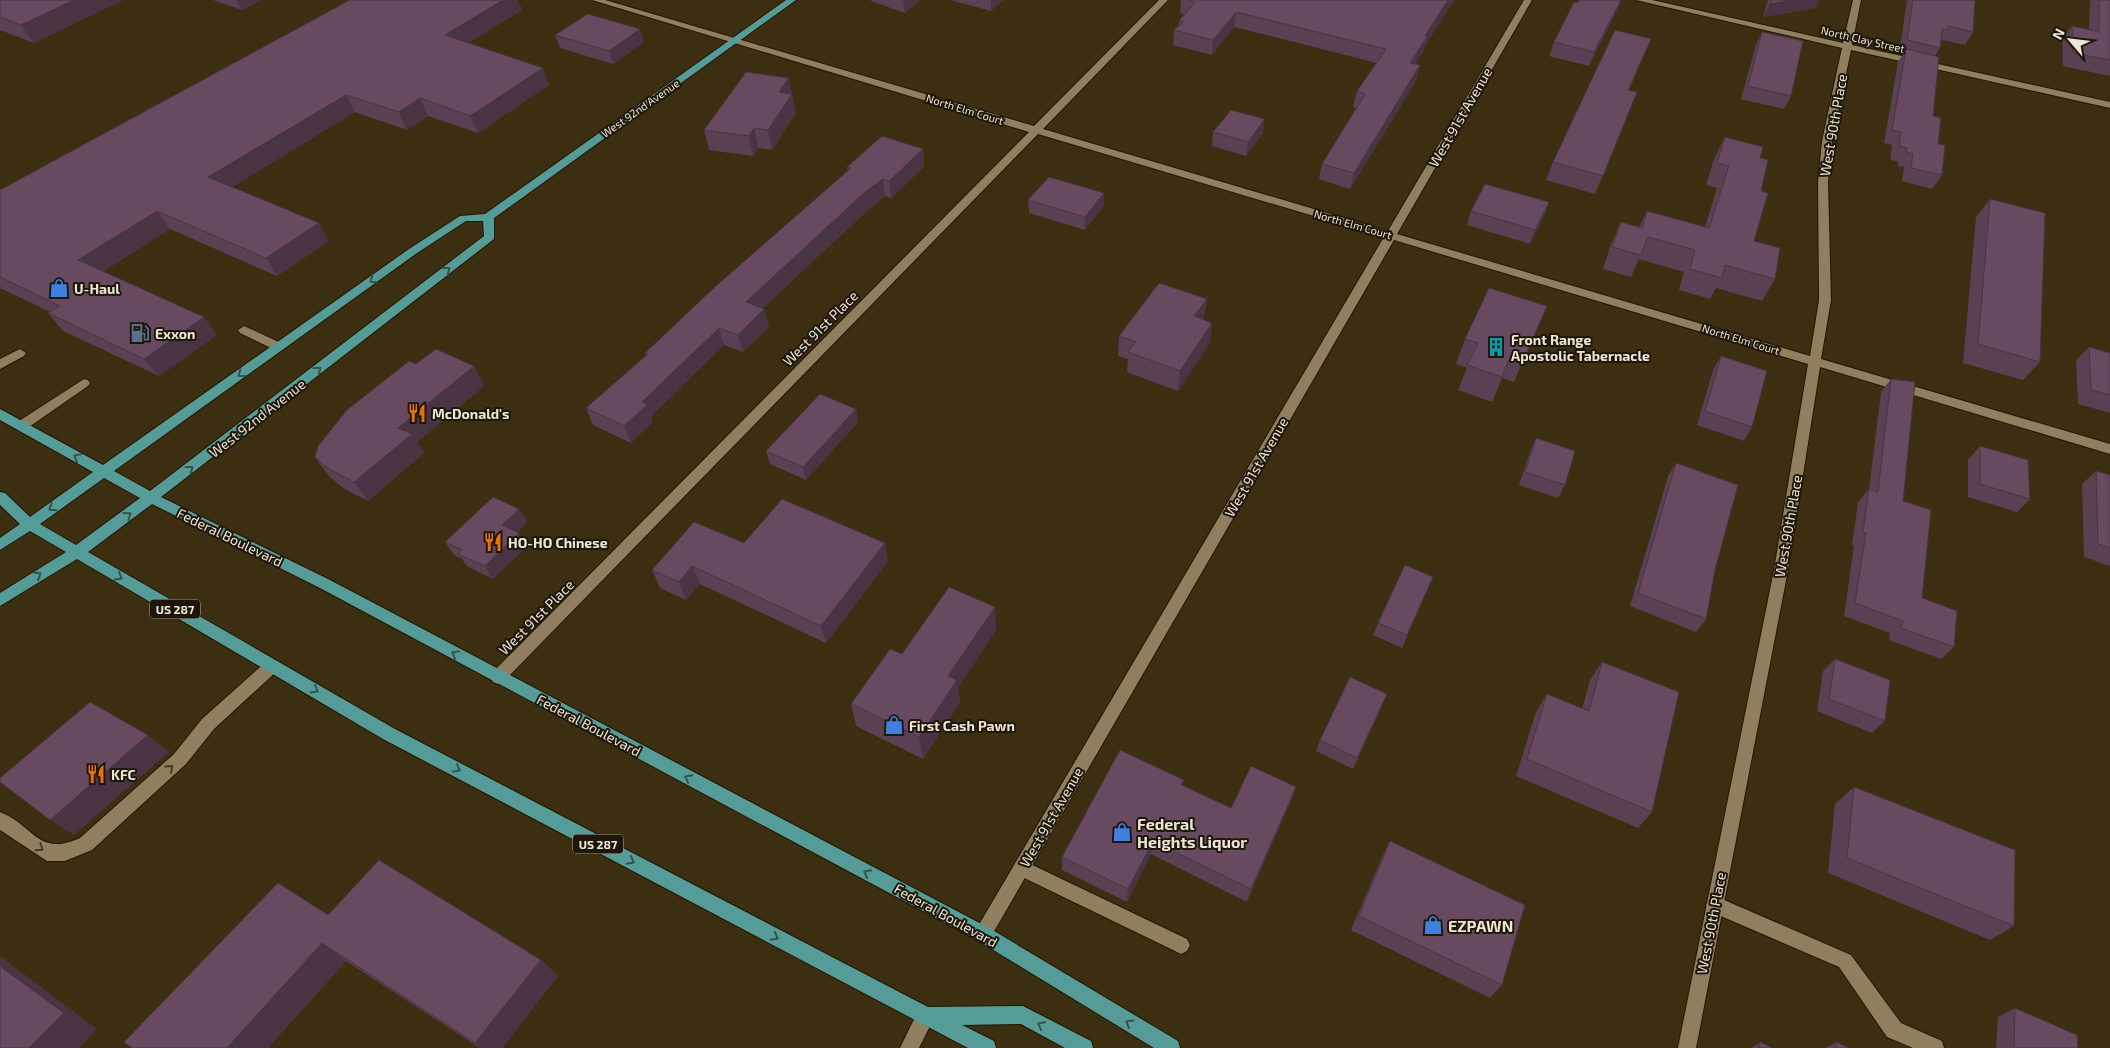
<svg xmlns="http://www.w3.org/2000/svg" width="2110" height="1048" font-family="'Exo 2',sans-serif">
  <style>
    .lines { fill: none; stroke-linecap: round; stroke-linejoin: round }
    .service-casing { stroke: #231600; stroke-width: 2 }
    .minor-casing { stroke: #231600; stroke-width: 2 }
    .primary-casing { stroke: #231600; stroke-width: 2 }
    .service { fill: #8f7f5f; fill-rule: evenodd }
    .minor { fill: #8f7f5f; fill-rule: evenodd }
    .primary { fill: #559c99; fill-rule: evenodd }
    .wall { fill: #594052 }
    .shaded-wall { fill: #483442 }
    .building { fill: #674a5f; stroke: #483442 }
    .oneway { stroke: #36534b }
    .oneway2 { stroke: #453b28 }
    .labels { text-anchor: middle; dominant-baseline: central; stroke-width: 4; stroke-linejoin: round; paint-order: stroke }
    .far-street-label { font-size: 11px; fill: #eee6d5; stroke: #1d170b }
    .shield { fill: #1d170b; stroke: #afa898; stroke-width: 1 }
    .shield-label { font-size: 12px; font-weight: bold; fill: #eee6d5 }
    .street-label { font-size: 14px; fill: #eee6d5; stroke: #1d170b }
    .poi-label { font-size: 14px; font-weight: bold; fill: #eee6d5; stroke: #1d170b; text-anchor: start }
    .near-poi-label { font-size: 16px; font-weight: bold; fill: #eee6d5; stroke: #1d170b; text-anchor: start }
  </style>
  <rect width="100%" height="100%" fill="#3c2e10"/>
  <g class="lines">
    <!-- service casing -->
    <g class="service-casing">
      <path id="service" d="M244,326l39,18 2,3 -6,4 -4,-1 -35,-17 -2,-3z
        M20,349l6,4 -2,3 -24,13v-10z
        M84,379l4,1 2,3 -2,3 -62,43h-10l-1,-3 1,-3z
        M272,660l5,1 3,5 -3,5 -63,58 -28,35 -94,86 -27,11h-18l-47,-31v-18c35,14 37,45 80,26l94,-84 28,-35 65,-58z
        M1022,860l165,79 3,6 -3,6 -6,3 -6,-3 -159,-77 -3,-6 3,-6z
        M1715,896l136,59 50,68 41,18 2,7h-31l-26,-11 -48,-70 -130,-56 -3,-6 3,-6z
        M926,1007l7,2 2,7 -16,32h-19l19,-39z"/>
    </g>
    <!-- minor casing -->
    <g class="minor-casing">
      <path id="minor" d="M592,0h13l429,126 125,-126h9l-125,129 345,102 136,-231h8l-135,234 413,122 9,-56 -1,-118 4,-41 20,-93 -206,-48h16l191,43 10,-43h8l-9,45 258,57v6l-259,-58 -19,91 -4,41 3,118 -10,59 289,85v10l-290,-87 -32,203 -92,478h-18l96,-478 34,-206 -414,-124 -405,700 -6,3 -6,-3 -3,-6 3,-6 407,-691 -346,-103 -535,548 -5,2 -5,-2 -3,-5 3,-5 536,-540z"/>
    </g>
    <!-- primary casing -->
    <g class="primary-casing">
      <path id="primary" d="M786,0h10l-302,218v21l-333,258 169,83 659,348 189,113 2,7h-26l-177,-108 -657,-352 -168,-84 -64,48 307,177 533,278 95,-1 68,35 2,7h-28l-44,-24 -59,1 32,16 2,7h-28l-585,-309 -306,-180 -77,47v-13l66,-41 -36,-21 -30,19v-12l20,-14 -20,-19v-13l5,1 25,24 63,-45 -93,-52v-11l103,56 306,-216 51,-33 25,-2zM466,221h17l1,15 -334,255 -36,-20 303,-218zM104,478l36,20 -64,47 -36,-21z"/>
    </g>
    <!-- service -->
    <use href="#service" class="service"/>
    <!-- minor -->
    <use href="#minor" class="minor"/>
    <!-- primary -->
    <use href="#primary" class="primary"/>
  </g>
  <!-- wall -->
  <path class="wall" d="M0,0h123l-89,43 -34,-13z
    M213,0h48l-19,10z
    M350,0h168l4,10 -54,33 81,42 -71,48 -50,-17 -21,14 -52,-18 -123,75 97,54 -52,35 -107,-47 -68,43 115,63 -58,41 -96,-45 -15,-18 2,-1 -50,-24v-98z
    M871,0h49l-15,13 -34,-12z
    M950,0h54l-13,11z
    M1181,0h273l-30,47 -1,5 -8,12 1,17 -66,108 -31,-10 3,-15 35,-56 -4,-1 4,-16 20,-28 -143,-36 -22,28 -39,-10 1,-15 4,-4 1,-5 5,-7 -4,-1z
    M1621,0l-4,11 -28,55 -40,-10 5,-14 24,-39z
    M1768,0h52l-5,8 -52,9z
    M1907,0h68l-2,32 -8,13 -23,-5 -1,2 -1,6 -5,8 -2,60 5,28 4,31 -10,14 -30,-8 2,-14 -6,-1v-4l-8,-3 2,-14 -8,-2 14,-81 5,-8h-4z
    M2090,0h20v76l-47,-10 -1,-27 10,-13 17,4z
    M1762,32l29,64 -7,13 -43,-10 15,-54z
    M555,35l89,7 -31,22 -53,-16z
    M1651,39l-22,51 8,2 -42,102 -49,-14 7,-18z
    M792,94l4,19 -24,37 -14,-2 -5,8 -44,-6 -5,-20z
    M1213,132l50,1 -17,23 -34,-10z
    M1725,137l35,21 1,33 -7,50 21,38 -13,22 -46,-13 -6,11 -31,-9 5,-18 -45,-13 -8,18 -28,-8 8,-25 10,-22 18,5 8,-16 58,16 12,-39 -11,-3 8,-26z
    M923,149l1,18 -33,31 -6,-2 -16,13 -107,100h2l5,18 -26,25 -19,-7 -73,71 2,6 -22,21 -38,-18 -7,-17 60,-53 -1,-2 203,-182 -1,-4z
    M1990,199l50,163 -17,18 -60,-17 13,-146z
    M1028,200l76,6 -19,24 -56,-17z
    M1549,202l-5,14 -14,28 -63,-19 4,-14z
    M1207,299l-4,21 9,3 -2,20 -32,48 -51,-19 1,-13 -10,-3 1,-20z
    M1547,306l-33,76 -12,-4 -10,24 -34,-12 9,-22 -11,-4 9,-25z
    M2089,347l21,6v60l-32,-9 -2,-44z
    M1721,356l31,71 -8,14 -47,-16 16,-55z
    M416,364l58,2 10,20 -67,56 7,11 -56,48 -25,-13 -14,-12 -14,-19z
    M1891,379l12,122 19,97 32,49 -13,12 -52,-19 1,-7 -46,-17 10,-70 -2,-1 6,-43 11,-13 12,-97z
    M856,409l2,13 -52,58 -36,-16 -4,-13z
    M1536,438l29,47 -7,13 -39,-13 11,-33z
    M1980,446l50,53 -13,13 -49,-15v-37z
    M1676,463l39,107 -9,49 -10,13 -66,-26 38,-130z
    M2096,471l14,4v91l-26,-9 -2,-73z
    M519,509l8,13 -10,10 10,14 -34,33 -26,-13 -5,-7 -8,-4 -9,-13z
    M744,543l144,18 -62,82 -126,-59 -14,16 -26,-12 -8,-18z
    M1433,577l-31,71 -29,-13 5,-12z
    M996,630l-38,58 2,14 -37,57 -67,-33 -5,-22 51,-50z
    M1835,659l50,62 -13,12 -55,-22 6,-40z
    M1602,662l50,150 -14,16 -122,-52 20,-64 11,-18 35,15 8,-29z
    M1382,706l-29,63 -37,-18 4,-11z
    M1183,785l48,23 65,-21 -5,14 -44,101 -96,-48 -24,48 -65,-32v-13z
    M1854,787l160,139 -24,14 -162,-67 7,-69z
    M1390,841l112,144 -12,13 -139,-68 31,-73z
    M328,915l213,45 17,16 -56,72h-22l-134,-87 -78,87h-136z
    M2015,1008l63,40h-82l2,-31z
    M1760,1042l12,6h-21z
    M1836,1042l13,6h-24z"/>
  <!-- shaded-wall -->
  <path class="shaded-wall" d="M74,0h49l-89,43 -13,-18z
    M236,0h25l-19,10z
    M503,0h15l4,10 -70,42 -7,-17z
    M903,0h17l-15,13z
    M991,0h13l-13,11z
    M1448,0h6l-30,47 -1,5 -16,26 3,-15 15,-27z
    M1621,0l-4,11 -28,55 5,-14z
    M1793,0h27l-5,8 -52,9 7,-13z
    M1236,12l-2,15 -22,28 1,-15z
    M640,29l4,13 -31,22 -4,-13z
    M1420,65l-4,16 -66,108 4,-16z
    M543,68l6,17 -71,48 -8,-17z
    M789,78l7,35 -24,37 -4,-20 11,-38z
    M346,95l9,17 -136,83 -11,-18z
    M420,98l8,18 -21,14 -8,-18z
    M1265,119l-2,14 -17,23 2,-14z
    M754,128l4,20 -5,8 -4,-20z
    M923,149l1,18 -33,31 -2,-17z
    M883,179l2,17 -16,13 -119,111 -4,-18 120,-111z
    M1104,193v13l-19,24v-13z
    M1549,202l-5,14 -14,28 5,-14z
    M157,211l13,18 -78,49 -14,-18z
    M319,223l10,18 -52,35 -11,-18z
    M1207,299l-3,19 -12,18 2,-20z
    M764,309l5,18 -26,25 -5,-17z
    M204,317l13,18 -58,41 -15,-17z
    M1212,323l-2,20 -32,48 2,-20z
    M719,328l5,17 -73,71 2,6 -22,21 -7,-17 18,-24z
    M1512,353l-10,25 -10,24 10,-25z
    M474,366l10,20 -67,56 7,11 -56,48 -14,-19 44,-54z
    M856,409l2,13 -52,58 -3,-13z
    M519,509l8,13 -17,16 -8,-13z
    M519,533l8,13 -34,33 -8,-13z
    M885,543l3,18 -62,82 -5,-17z
    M692,566l8,18 -14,16 -7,-18z
    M995,607l1,23 -38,58 2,14 -37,57 -4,-22 29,-61z
    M148,735l21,17 -95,83 -24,-15z
    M1296,787l-5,14 -44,101 4,-13z
    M1153,841l-2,13 -24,48 1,-13z
    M322,943l24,18 -78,87h-41z
    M0,956l97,73 -18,19h-50l-29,-82z
    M541,960l17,16 -56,72h-20l-7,-5z"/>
  <!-- building -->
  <path class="building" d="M0,0h74l-53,25 -21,-8z
    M350,0h153l-58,35 98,33 -73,48 -50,-18 -21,14 -53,-17 -138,82 111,46 -53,35 -109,-47 -79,49 126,57 -60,42 -96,-46 12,-7 -60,-29v-87z
    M1189,0h259l-23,36 2,1 -17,26 10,2 -66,108 -32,-9 43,-70 -8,-3 29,-42 -150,-37 -23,28 -39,-10 9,-8 -4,-1 16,-19z
    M1579,0h42l-27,52 -40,-10 20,-40 4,1z
    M1771,0h22l-23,4z
    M1913,0h62l-2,32 -25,-6v4l-6,-1 -2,19 -33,-8z
    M2099,0h11v60l-37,-7 -1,-27 27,6z
    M588,14l52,15 -31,22 -54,-16z
    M1615,30l36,9 -23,51 9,2 -34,84 -50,-14z
    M1762,32l41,9 -12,55 -43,-10z
    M1906,49l33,8 -6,59 8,2 -3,26 7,1 -3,30 -31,-7 2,-14 -7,-2 1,-4 -8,-2 2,-14 -9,-2z
    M746,72l43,6 -10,14 13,2 -24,36 -14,-2 -5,8 -45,-6z
    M1231,110l34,9 -17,23 -35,-10z
    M882,136l41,13 -34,32 -6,-2 -17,12 -120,111 18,7 -26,26 -19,-7 -77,74 5,3 -23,21 -38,-18 62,-54 -3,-1 71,-67 135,-118 -4,-1z
    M1725,137l38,10 -3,11 8,2 -7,31 7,2 -14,48 26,7 -5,31 -50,-14 -3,13 -32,-9 5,-19 -47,-13 -7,18 -29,-8 9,-25 21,6 5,-17 62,17 20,-62 -12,-3z
    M1049,177l55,16 -19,24 -57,-17z
    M1485,184l64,18 -14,28 -64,-19z
    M1990,199l55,14 -5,149 -62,-18z
    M1159,283l48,16 -13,17 18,7 -32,48 -52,-19 8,-10 -17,-6z
    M1489,288l58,18 -22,51 -13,-4 -10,24 -35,-12 11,-22 -13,-4z
    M2089,347l21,6v42l-19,-5z
    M436,349l38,17 -76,62 14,6 -58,48 -25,-13 -14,-12 3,-11 29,-36 62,-49 7,3z
    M1721,356l46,15 -15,56 -47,-16z
    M1891,379l24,3 -12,119 28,9 -9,88 35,13 -3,36 -53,-19 2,-7 -48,-18 11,-70 -3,-1 6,-43 9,3z
    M820,394l36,15 -53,58 -37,-16z
    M1536,438l39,13 -10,34 -40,-13z
    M1980,446l48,14 2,39 -50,-15z
    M1676,463l62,22 -23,85 -9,49 -68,-26z
    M2096,471l14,4v73l-12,-4z
    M493,497l26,12 -17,16 17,8 -34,33 -27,-12 4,-4 -17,-8z
    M782,499l103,44 -64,83 -129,-60 -13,16 -27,-12 42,-48 50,21z
    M1405,565l28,12 -26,58 -29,-12z
    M949,587l46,20 -47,69 9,4 -38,57 -68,-33 39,-55 12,5z
    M1835,659l55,21 -5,41 -56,-22z
    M1602,662l77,30 -27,120 -125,-53 20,-65 42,17z
    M1350,677l37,17 -30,64 -37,-18z
    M90,702l58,33 -98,85 -50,-38v-4z
    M1120,750l64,30 -3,5 50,23 20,-42 45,21 -45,102 -98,-48 -25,48 -66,-32z
    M1854,787l161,63 -1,76 -167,-68z
    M1390,841l135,64 -23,80 -143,-69z
    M379,860l162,100 -66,83 -153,-100 -95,105h-95l-8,-6 154,-159 50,32z
    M0,966l64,47 -35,35h-29z
    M2015,1008l62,27 1,13h-64z
    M1760,1042l12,6h-13z
    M1836,1042l13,6h-13z"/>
  <!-- one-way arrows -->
  <defs><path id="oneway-chevron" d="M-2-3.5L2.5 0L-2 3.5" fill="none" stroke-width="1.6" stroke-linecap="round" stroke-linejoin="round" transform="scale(1.25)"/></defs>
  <g class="oneway">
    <use href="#oneway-chevron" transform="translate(447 270) rotate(-38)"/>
    <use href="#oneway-chevron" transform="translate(373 280) rotate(145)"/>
    <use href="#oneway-chevron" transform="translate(318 370) rotate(-38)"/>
    <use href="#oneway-chevron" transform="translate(241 374) rotate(144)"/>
    <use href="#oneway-chevron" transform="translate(77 457) rotate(-151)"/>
    <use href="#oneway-chevron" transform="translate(190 469) rotate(-37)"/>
    <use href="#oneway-chevron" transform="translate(52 508) rotate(145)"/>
    <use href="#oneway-chevron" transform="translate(128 515) rotate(-36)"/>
    <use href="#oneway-chevron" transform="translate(38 575) rotate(-31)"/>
    <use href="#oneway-chevron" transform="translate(119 577) rotate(30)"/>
    <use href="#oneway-chevron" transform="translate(455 654) rotate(-152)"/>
    <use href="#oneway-chevron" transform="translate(315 690) rotate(30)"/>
    <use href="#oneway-chevron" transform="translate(457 769) rotate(28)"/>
    <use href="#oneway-chevron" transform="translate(688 778) rotate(-152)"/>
    <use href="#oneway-chevron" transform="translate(631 861) rotate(28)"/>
    <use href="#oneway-chevron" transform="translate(867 873) rotate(-152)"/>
    <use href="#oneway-chevron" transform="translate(775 937) rotate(28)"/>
    <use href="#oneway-chevron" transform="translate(1129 1023) rotate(-149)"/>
    <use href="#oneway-chevron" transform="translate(1041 1025) rotate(-152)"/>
  </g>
  <g class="oneway2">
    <use href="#oneway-chevron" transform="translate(170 768) rotate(-42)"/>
    <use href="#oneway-chevron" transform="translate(40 848) rotate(34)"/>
  </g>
  <!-- icons -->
  <defs>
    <g id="shop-bare" transform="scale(1.5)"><path d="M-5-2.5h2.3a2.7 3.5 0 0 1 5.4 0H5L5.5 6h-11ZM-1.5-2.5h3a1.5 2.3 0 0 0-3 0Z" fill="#3f7fe0" stroke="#1d170b" stroke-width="2.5" paint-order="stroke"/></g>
    <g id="fuel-bare" transform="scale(1.5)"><path d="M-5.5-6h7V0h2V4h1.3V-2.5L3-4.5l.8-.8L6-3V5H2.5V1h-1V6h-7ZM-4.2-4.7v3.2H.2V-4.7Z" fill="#5c6f8a" stroke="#1d170b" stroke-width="2.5" paint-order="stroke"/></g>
    <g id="building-bare" transform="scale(1.5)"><path d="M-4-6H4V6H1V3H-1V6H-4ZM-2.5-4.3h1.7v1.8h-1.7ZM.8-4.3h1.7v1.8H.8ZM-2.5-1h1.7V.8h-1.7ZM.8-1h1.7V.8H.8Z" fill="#0f9aa8" stroke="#1d170b" stroke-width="2.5" paint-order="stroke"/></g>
    <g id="restaurant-bare" transform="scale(1.5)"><path d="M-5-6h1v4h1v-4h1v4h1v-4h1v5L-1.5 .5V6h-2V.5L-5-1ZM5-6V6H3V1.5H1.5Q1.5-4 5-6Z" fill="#e8710a" stroke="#1d170b" stroke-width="2.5" paint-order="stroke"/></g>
  </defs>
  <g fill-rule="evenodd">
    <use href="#shop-bare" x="59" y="288"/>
    <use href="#fuel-bare" x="140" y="333"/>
    <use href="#building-bare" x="1496" y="347"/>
    <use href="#restaurant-bare" x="417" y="413"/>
    <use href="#restaurant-bare" x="493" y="542"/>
    <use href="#shop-bare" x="894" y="725"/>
    <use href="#restaurant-bare" x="96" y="774"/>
    <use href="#shop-bare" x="1122" y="832"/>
    <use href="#shop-bare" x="1433" y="925"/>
  </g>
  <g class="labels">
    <!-- far-street labels -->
    <g class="far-street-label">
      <text transform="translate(1863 39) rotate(13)">North Clay Street</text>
      <text transform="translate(640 108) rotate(-35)">West 92nd Avenue</text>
      <text transform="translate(965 109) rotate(17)">North Elm Court</text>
      <text transform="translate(1353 224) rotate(16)">North Elm Court</text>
      <text transform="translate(1741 339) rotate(17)">North Elm Court</text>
    </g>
    <!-- shield labels -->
    <g class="shield">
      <rect x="150" y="599.5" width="50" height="19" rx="4"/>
      <rect x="573" y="834.5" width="50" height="19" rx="4"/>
    </g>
    <g class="shield-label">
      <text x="175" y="609">US 287</text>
      <text x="598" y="844">US 287</text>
    </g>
    <!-- street labels -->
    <g class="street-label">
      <text transform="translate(1460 117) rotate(-60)">West 91st Avenue</text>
      <text transform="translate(1833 125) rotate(-80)">West 90th Place</text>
      <text transform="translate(820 328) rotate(-45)">West 91st Place</text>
      <text transform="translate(257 418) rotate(-38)">West 92nd Avenue</text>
      <text transform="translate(1256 467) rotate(-60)">West 91st Avenue</text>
      <text transform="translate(1788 526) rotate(-80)">West 90th Place</text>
      <text transform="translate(230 537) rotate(26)">Federal Boulevard</text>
      <text transform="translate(536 617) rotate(-45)">West 91st Place</text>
      <text transform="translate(589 725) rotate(28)">Federal Boulevard</text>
      <text transform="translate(1051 817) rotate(-60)">West 91st Avenue</text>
      <text transform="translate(946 915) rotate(29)">Federal Boulevard</text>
      <text transform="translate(1711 923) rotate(-79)">West 90th Place</text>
    </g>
    <!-- poi labels -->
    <g class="poi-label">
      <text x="74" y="288">U-Haul</text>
      <text x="155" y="333">Exxon</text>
      <text x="1511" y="339">Front Range<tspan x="1511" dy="16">Apostolic Tabernacle</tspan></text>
      <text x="432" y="413">McDonald's</text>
      <text x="508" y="542">HO-HO Chinese</text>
      <text x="909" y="725">First Cash Pawn</text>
      <text x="111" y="774">KFC</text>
    </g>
    <!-- near-poi labels -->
    <g class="near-poi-label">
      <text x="1137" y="823">Federal<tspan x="1137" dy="18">Heights Liquor</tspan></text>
      <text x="1448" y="925">EZPAWN</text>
    </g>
  </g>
  <!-- north arrow -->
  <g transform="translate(2070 40) rotate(298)" stroke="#1d170b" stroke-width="4" paint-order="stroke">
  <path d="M0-4L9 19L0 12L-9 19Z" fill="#eee6d5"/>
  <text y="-8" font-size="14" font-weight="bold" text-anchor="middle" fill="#eee6d5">N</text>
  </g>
</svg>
